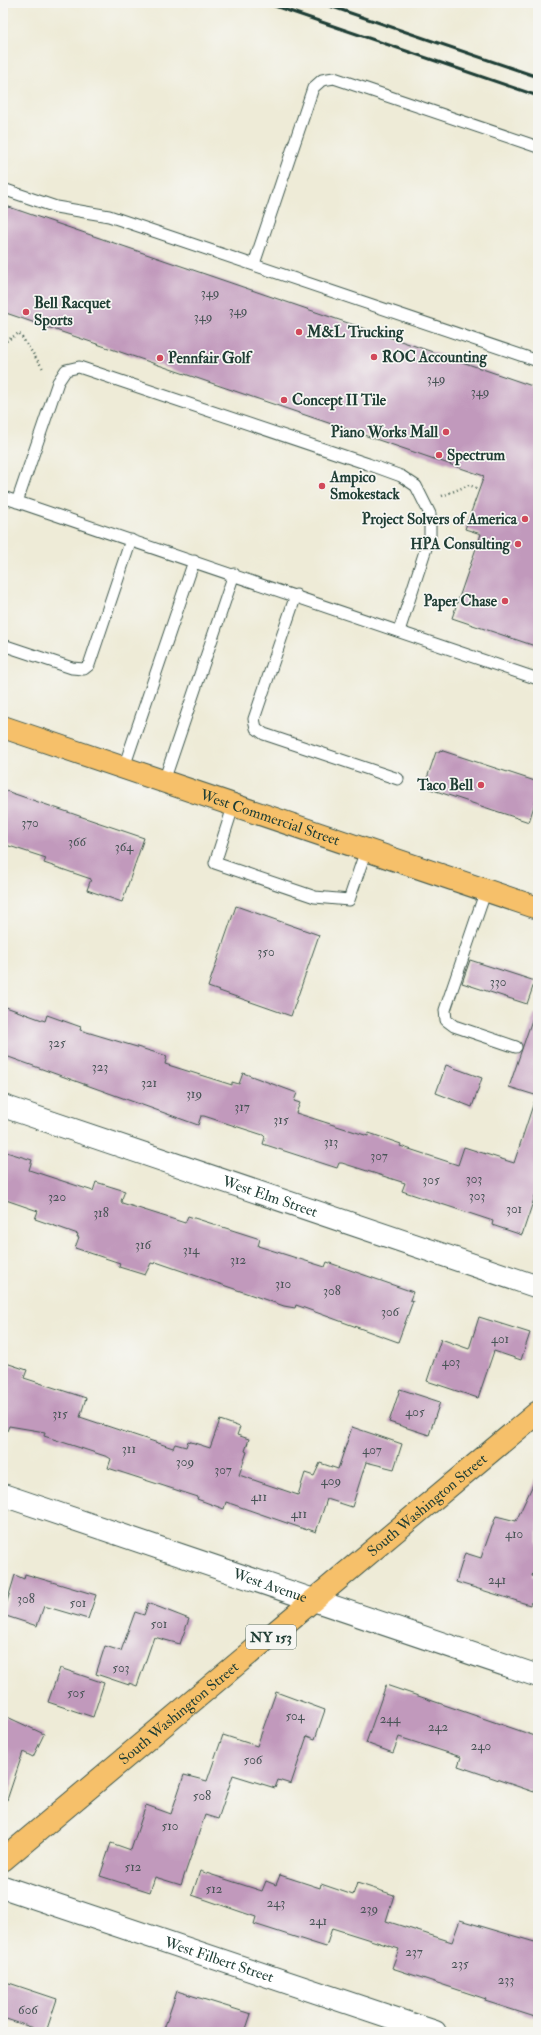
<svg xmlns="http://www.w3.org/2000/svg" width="541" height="2035" font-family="'IM FELL Double Pica',serif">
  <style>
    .building { fill: #c199bc }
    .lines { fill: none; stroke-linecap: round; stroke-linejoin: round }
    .lane-casing { stroke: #3e574c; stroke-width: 13 }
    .street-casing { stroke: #3e574c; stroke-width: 24 }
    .primary-casing { stroke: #3e574c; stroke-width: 24 }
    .path { stroke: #3e574c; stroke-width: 2.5; stroke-dasharray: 1 3; stroke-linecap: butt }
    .lane { stroke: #fff; stroke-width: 11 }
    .street { stroke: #fff; stroke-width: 22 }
    .primary { stroke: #f6c06b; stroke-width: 22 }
    .rail { stroke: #1f3d34; stroke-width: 3 }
    .poi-dot { fill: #d1495b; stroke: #f6f6f2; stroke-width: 1.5 }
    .labels { text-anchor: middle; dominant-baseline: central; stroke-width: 3.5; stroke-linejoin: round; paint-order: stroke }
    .number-label { font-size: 13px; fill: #485456 }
    .shield { fill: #f6f6f2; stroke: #60746d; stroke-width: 1 }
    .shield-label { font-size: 14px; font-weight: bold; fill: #1f3d34 }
    .poi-label { font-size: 15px; font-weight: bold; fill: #1f3d34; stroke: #f6f6f2; text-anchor: start }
    .street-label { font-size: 15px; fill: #1f3d34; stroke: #f6f6f2 }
  </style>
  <rect width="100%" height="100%" fill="#f6f6f2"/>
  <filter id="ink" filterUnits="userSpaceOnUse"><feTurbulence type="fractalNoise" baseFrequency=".025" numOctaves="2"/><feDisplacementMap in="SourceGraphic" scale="8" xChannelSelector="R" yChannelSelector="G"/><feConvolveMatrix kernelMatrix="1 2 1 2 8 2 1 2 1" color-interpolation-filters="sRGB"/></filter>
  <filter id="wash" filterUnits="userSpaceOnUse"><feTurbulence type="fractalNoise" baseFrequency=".012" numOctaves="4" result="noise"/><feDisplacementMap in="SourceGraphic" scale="16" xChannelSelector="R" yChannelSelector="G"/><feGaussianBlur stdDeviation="0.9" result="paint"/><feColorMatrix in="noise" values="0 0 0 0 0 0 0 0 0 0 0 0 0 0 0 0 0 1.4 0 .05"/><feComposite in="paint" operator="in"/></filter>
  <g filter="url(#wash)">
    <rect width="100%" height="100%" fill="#eeebd7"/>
    <g id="blocks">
      <!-- building -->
      <path class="building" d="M3,205l535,183v259l-86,-29 29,-84 -16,-5 19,-53 -481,-164z
        M440,750l98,32v11l-9,29 -105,-35 12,-35h3z
        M3,790l141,48 -22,64 -35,-12 4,-11 -47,-16 2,-5 -43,-14z
        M236,906l83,29 -28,81 -83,-29z
        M470,960l65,21 -8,23 -65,-21z
        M3,1006l42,15 2,-6 34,12 -1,3 87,26 -2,8 67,21v-3l7,2 4,-11 54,20 -3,8 6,2 -4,10 72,23 1,-3 32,11 -1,2 58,19 6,-18 50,16 20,-61 4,1v84l-16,48 -30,-10 1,-4 -91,-30 3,-8 -63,-20h-3l-2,5 -74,-24 2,-7 -2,-2 -59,-19h-3l-3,9 -195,-70z
        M534,1014h4v82l-29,-9z
        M446,1065l36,13 -10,29 -36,-14z
        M3,1151l29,9 -3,10 64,21 3,-9 29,9 -4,10 1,2 63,20 3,-7 72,23 -2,7 67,21 2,-5 86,30 -3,8 3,1 -15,41 -102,-37 -1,3 -11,-2 -128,-44 -1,2 -4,-1 -6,12 -26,-8 1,-4 -45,-15 4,-11h-2l1,-3 -43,-15 3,-8 -35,-12z
        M479,1317l51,16 -9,27 -27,-9 -16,47 -51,-17 14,-42 28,10z
        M3,1362l24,8 -3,8 62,20 -6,19 93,31 2,-4 11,3 2,-6 22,7 10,-28 20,7 -3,8 12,4 -4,12 2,1 -8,23 59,20 7,-22 9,3 6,-13 18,6 14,-42 50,17 -8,25 -28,-7 -14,45 -25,-8 -11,33 -8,-3 -1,1 -81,-28 -2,7 -27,-10 1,-2 -90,-29 3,-9 -3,-2 -64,-21 1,-4 -36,-6 -2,5 -4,-1z
        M400,1389l40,13 -11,33 -40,-13z
        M538,1474v84l-6,18 6,2v27l-7,-3 -1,3 -74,-23 9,-29 16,5 15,-42 20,5z
        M25,1574l71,21 -8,24 -44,-13 -7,20 -34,-11 12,-40 9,4z
        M148,1603l41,16 -9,25 -26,-7 -17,49 -8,-3v2l-33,-11 9,-28 16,5 14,-39 9,3z
        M60,1668l44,15 -11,34 -45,-15z
        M386,1685l152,52v42l-4,13 -76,-26 3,-9 -62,-20 -6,16 -27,-10z
        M276,1692l49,18 -10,29 -8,-3 -16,48 -13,-4 -3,8 -42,-13 -15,44 -13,-4 -24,70 -26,-8 -5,15 -50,-16 11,-33 20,7 15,-45 25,9 13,-39 23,6 16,-46 34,11z
        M3,1715l41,19 -11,23 -10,-5 -16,48 -4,-1z
        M200,1871l62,20 4,-10 10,4 4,-10 40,13 1,-4 32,11 4,-12 37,12 -8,26 66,21 8,-22 78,23v75l-53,-17 1,-2 -94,-31 7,-19 -67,-21 -6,19 -72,-23 2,-7 -64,-22z
        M3,1981l54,18 -11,33 -43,-14z
        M177,1991l74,23 -6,18h-82z"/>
    </g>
  </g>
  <g filter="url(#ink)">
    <use href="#blocks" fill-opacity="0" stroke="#3e574c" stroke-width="1"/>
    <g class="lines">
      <!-- lane casing -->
      <g class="lane-casing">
        <path id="lane" d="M3,189l53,18 53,9 429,145
          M254,264l59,-176 9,-8 12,-2 204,69
          M3,497l535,182
          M17,502l41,-120 8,-12 13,-3 289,97 33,12 15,10 14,28v22l-31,95
          M296,595l-42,124 2,9 8,6 134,45
          M3,645l69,23 12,1 5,-4 42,-125
          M124,767l70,-206
          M164,781l70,-207
          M234,804l-19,59 100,34 34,3 17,-50
          M486,890l-41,120 1,10 8,6 62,21"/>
      </g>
      <!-- street casing -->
      <g class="street-casing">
        <g id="street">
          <path id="s1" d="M3,1106l535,181"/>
          <path id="s2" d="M3,1495l535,181"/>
          <path id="s3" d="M3,1887l432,145"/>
        </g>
      </g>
      <!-- primary casing -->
      <g class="primary-casing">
        <g id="primary">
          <path id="s4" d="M3,727l535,181"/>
          <path id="s5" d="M3,1860l535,-448"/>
        </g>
      </g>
      <!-- path -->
      <path class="path" d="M3,343l16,-10 25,37
        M442,496l27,-11 10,4"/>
      <!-- lane -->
      <use href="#lane" class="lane"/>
      <!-- street -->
      <use href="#street" class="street"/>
      <!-- primary -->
      <use href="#primary" class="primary"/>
      <!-- rail -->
      <path class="rail" d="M266,3l272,93
        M321,3l217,74"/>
    </g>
  </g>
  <!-- markers -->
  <g class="poi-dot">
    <circle cx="26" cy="312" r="4"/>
    <circle cx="299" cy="332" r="4"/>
    <circle cx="374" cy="357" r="4"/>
    <circle cx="160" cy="358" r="4"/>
    <circle cx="284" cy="400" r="4"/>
    <circle cx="446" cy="432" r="4"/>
    <circle cx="439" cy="455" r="4"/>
    <circle cx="322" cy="486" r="4"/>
    <circle cx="525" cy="519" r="4"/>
    <circle cx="518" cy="544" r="4"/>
    <circle cx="505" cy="601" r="4"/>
    <circle cx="481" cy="785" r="4"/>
  </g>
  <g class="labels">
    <!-- number labels -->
    <g class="number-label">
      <text x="210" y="293">349</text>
      <text x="238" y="311">349</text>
      <text x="203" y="317">349</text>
      <text x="436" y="379">349</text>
      <text x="480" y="392">349</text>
      <text x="30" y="823">370</text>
      <text x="77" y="842">366</text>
      <text x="124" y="847">364</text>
      <text x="266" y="952">350</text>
      <text x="498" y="982">330</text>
      <text x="57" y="1043">325</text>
      <text x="100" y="1067">323</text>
      <text x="149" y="1083">321</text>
      <text x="194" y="1094">319</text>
      <text x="242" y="1107">317</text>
      <text x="281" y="1120">315</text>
      <text x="331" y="1142">313</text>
      <text x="379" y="1156">307</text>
      <text x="474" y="1179">303</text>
      <text x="431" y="1180">305</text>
      <text x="477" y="1196">303</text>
      <text x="57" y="1197">320</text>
      <text x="514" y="1209">301</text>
      <text x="101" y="1213">318</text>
      <text x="143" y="1245">316</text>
      <text x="191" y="1250">314</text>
      <text x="238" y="1260">312</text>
      <text x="283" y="1284">310</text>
      <text x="332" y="1291">308</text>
      <text x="390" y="1312">306</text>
      <text x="500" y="1339">401</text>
      <text x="451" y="1362">403</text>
      <text x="415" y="1412">405</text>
      <text x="60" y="1414">315</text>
      <text x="129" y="1449">311</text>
      <text x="372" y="1450">407</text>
      <text x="185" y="1462">309</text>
      <text x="223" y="1470">307</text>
      <text x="331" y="1481">409</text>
      <text x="259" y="1497">411</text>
      <text x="299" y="1514">411</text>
      <text x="514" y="1534">410</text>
      <text x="497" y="1580">241</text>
      <text x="26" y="1599">308</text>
      <text x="78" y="1603">501</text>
      <text x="159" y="1624">501</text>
      <text x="121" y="1668">503</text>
      <text x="76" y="1693">505</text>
      <text x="295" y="1716">504</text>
      <text x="390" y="1719">244</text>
      <text x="438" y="1727">242</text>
      <text x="481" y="1746">240</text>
      <text x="253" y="1760">506</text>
      <text x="202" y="1796">508</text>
      <text x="170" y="1826">510</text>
      <text x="133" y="1867">512</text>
      <text x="214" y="1889">512</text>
      <text x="276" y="1903">243</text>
      <text x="369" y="1909">239</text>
      <text x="318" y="1921">241</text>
      <text x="414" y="1952">237</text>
      <text x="460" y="1964">235</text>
      <text x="506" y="1980">233</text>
      <text x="28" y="2010">606</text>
    </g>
    <!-- shield labels -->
    <rect class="shield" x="246" y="1625" width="50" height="24" rx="3"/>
    <g class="shield-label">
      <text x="271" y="1637">NY 153</text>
    </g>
    <!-- poi labels -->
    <g class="poi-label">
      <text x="34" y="303">Bell Racquet<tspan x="34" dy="17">Sports</tspan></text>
      <text x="307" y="332">M&amp;L Trucking</text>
      <text x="382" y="357">ROC Accounting</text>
      <text x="168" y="358">Pennfair Golf</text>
      <text x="292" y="400">Concept II Tile</text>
      <text x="438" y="432" text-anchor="end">Piano Works Mall</text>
      <text x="447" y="455">Spectrum</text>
      <text x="330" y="477">Ampico<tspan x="330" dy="17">Smokestack</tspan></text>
      <text x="517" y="519" text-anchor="end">Project Solvers of America</text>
      <text x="510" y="544" text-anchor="end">HPA Consulting</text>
      <text x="497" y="601" text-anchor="end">Paper Chase</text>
      <text x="473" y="785" text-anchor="end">Taco Bell</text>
    </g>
    <!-- street labels -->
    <g class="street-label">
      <text stroke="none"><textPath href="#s4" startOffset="282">West Commercial Street</textPath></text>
      <text stroke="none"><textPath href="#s1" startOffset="282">West Elm Street</textPath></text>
      <text stroke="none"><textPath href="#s5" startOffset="553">South Washington Street</textPath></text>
      <text stroke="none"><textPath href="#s2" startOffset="282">West Avenue</textPath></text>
      <text stroke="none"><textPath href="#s5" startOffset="229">South Washington Street</textPath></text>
      <text stroke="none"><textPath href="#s3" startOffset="228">West Filbert Street</textPath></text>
    </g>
  </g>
  <!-- margin -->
  <rect width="541" height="2035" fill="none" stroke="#f6f6f2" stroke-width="16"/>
</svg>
